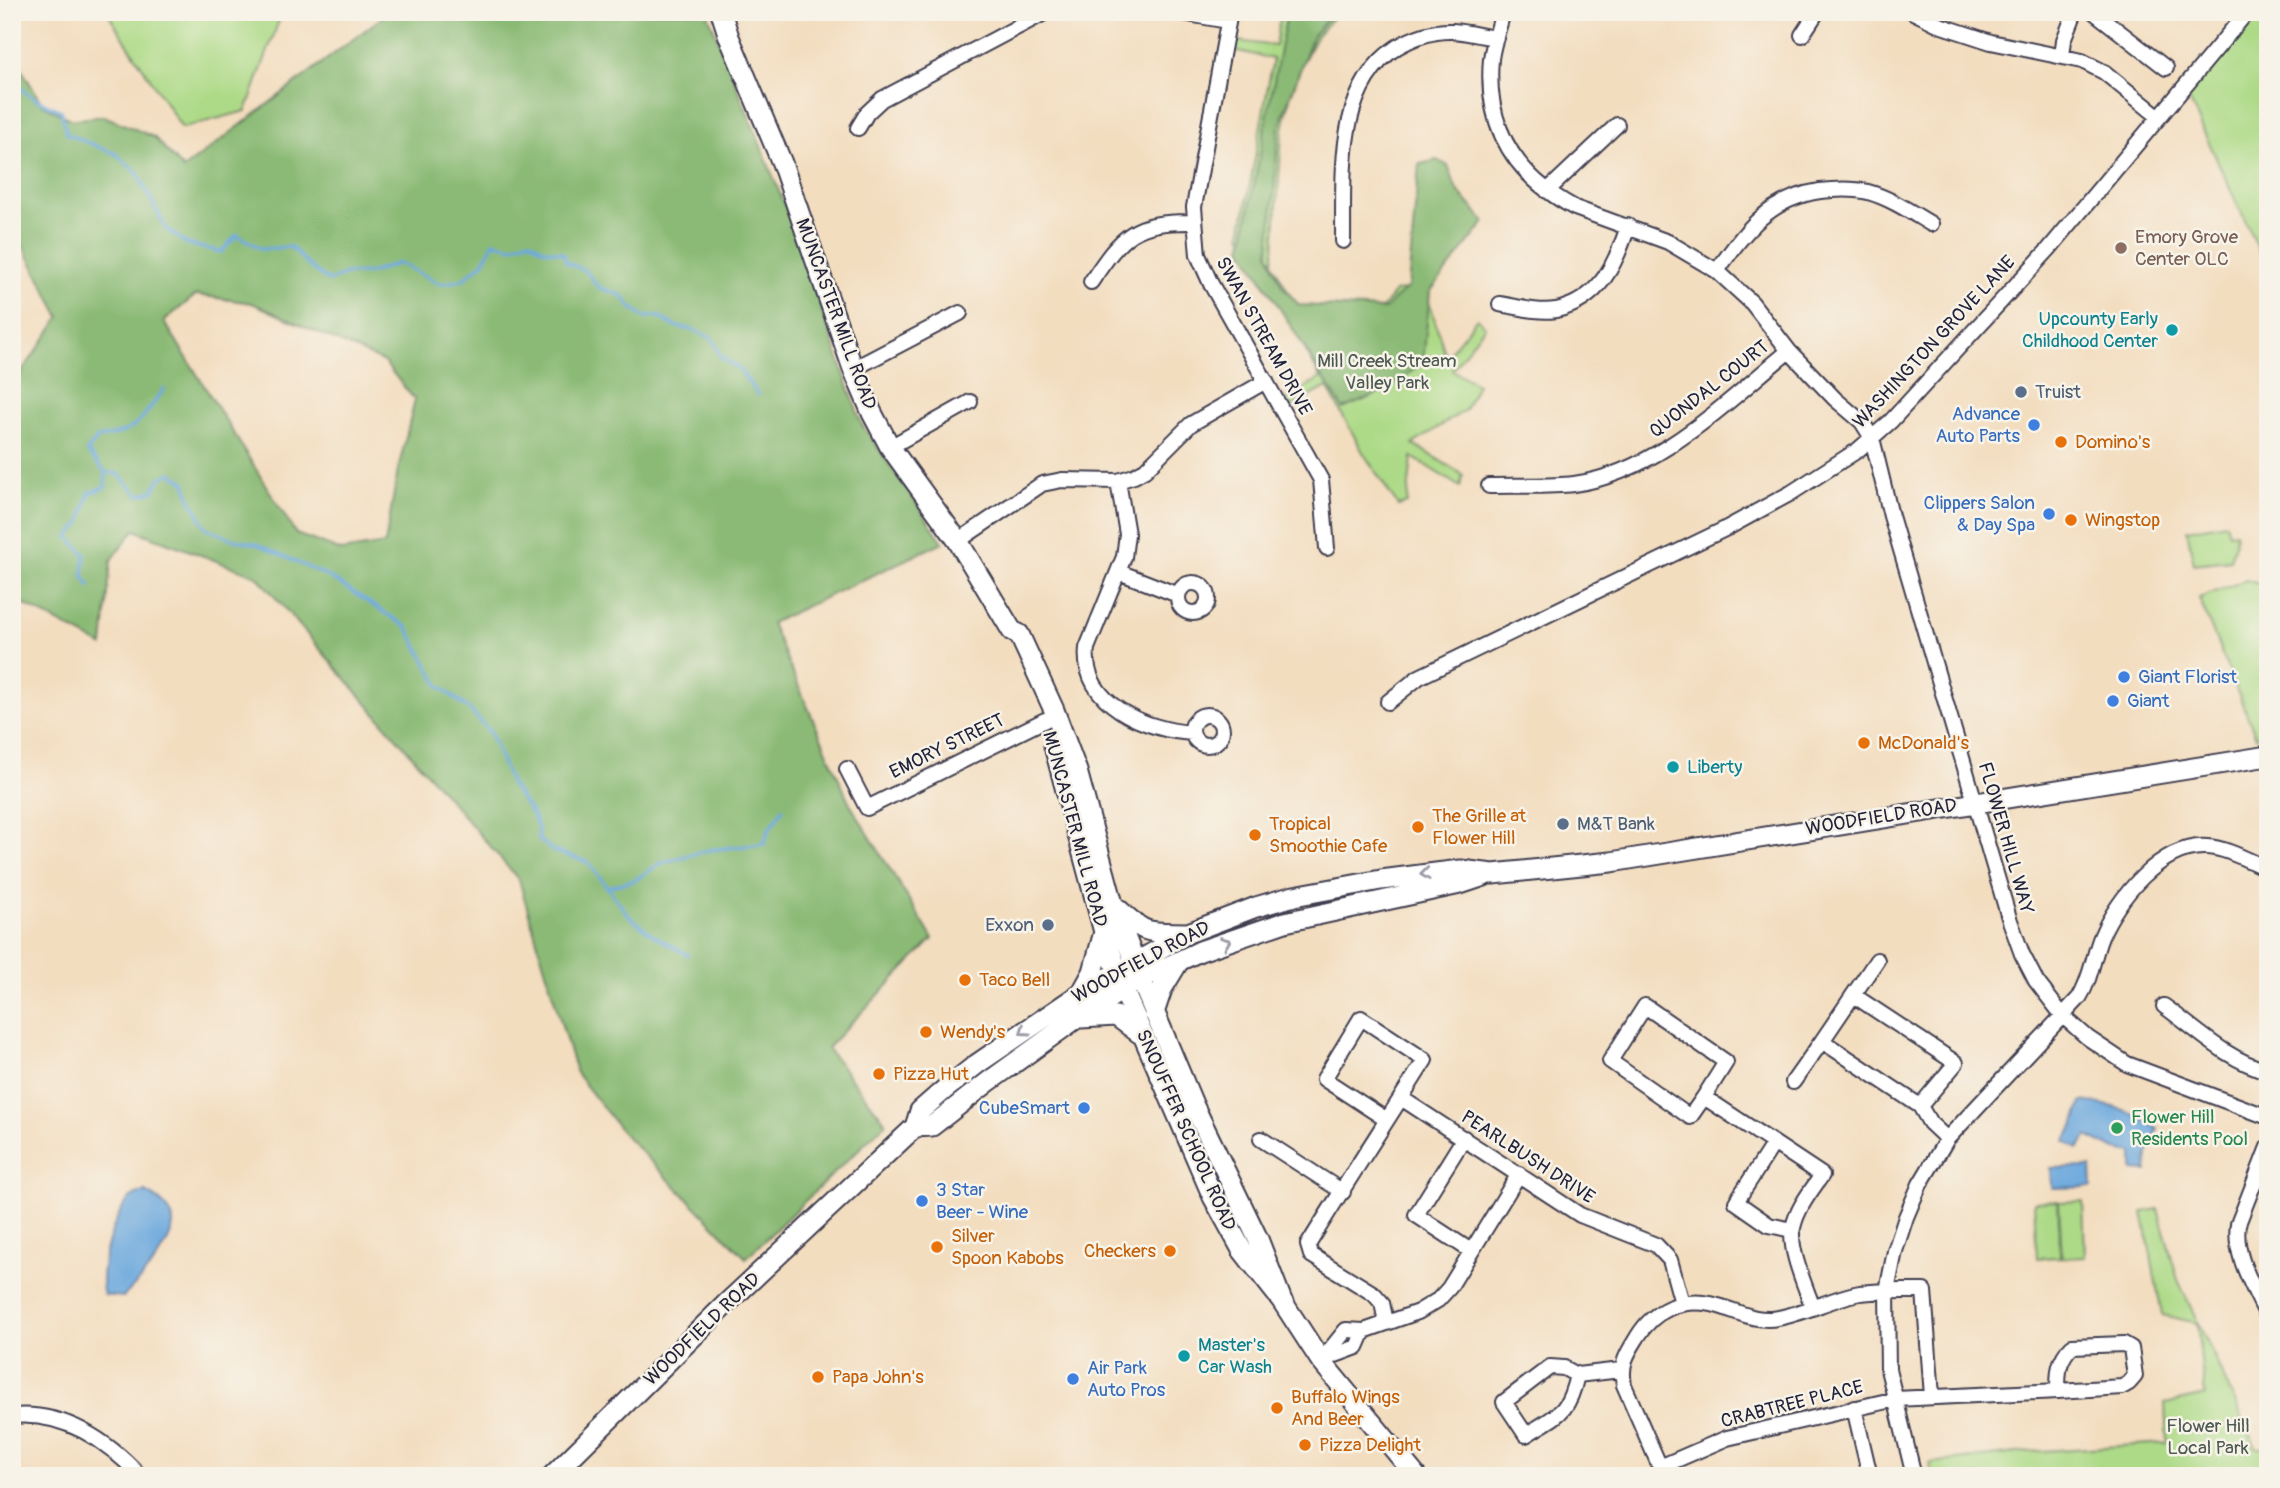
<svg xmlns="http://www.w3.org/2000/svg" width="2280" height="1488" font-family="Pangolin,sans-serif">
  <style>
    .green { fill: #adda87; stroke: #687e61; stroke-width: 2 }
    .forest { fill: #8aba74; stroke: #566e58; stroke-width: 2; fill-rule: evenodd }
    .water { fill: #6ca8dd; stroke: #47658c; stroke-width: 2 }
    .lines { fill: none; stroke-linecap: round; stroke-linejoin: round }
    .stream { stroke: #6ca8dd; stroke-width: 3.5 }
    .minor-casing { stroke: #413e4f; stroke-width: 18 }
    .major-casing { stroke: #413e4f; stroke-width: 23 }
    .minor { stroke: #fff; stroke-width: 14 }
    .major { stroke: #fff; stroke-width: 19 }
    .oneway { stroke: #9c9ca7 }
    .education-dot { fill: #8d6e63; stroke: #f7f3e8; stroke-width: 2.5 }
    .culture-dot { fill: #0f9aa8; stroke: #f7f3e8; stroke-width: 2.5 }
    .service-dot { fill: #5c6f8a; stroke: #f7f3e8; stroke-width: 2.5 }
    .shop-dot { fill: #3f7fe0; stroke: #f7f3e8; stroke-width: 2.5 }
    .food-dot { fill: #e8710a; stroke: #f7f3e8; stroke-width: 2.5 }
    .leisure-dot { fill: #2e9e5b; stroke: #f7f3e8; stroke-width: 2.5 }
    .labels { text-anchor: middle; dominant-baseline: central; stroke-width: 5; stroke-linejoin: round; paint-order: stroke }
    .education-label { font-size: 19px; fill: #785e54; stroke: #f7f3e8; text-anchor: start }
    .street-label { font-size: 19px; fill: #22223b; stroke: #f7f3e8 }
    .culture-label { font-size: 19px; fill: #0d838f; stroke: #f7f3e8; text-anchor: start }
    .park-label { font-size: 19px; fill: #4c5952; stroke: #f7f3e8 }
    .service-label { font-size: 19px; fill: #4e5e75; stroke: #f7f3e8; text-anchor: start }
    .shop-label { font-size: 19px; fill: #366cbe; stroke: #f7f3e8; text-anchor: start }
    .food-label { font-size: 19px; fill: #c56008; stroke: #f7f3e8; text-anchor: start }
    .leisure-label { font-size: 19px; fill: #27864d; stroke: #f7f3e8; text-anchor: start }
  </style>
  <rect width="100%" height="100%" fill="#f7f3e8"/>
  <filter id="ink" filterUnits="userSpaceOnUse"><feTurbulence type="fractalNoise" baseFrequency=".0143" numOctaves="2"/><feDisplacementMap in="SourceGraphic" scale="14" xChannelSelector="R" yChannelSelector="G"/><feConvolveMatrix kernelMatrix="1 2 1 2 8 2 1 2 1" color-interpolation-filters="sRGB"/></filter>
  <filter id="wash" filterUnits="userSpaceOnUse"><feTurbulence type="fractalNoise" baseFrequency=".00686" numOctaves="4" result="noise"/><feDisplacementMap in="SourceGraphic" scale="28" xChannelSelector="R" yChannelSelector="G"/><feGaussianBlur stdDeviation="1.57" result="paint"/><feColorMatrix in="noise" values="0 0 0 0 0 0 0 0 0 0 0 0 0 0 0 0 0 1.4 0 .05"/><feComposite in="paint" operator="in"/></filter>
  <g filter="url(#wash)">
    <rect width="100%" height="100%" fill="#f3ddbf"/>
    <!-- green -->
    <path class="green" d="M107,12h175l-36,99 -64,17z
      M1281,12h57l-21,23 -16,31 -11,32 -8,35 -9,131 26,47 80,1 17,-21 29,-3 21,69 31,-39 8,8 -33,44 25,14 -12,26 -52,34 50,31 -3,12 -48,-30 -5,46 -9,3 -34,-52 -37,-67 -38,21 -5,-8 37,-22 -80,-144 32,-175 -44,-10 2,-9 44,6z
      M2252,12h16v258l-82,-177z
      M2226,523l3,10 7,-1 -1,12 -5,16 -36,4 -7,-34z
      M2246,580l22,7v145l-12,5 -57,-139z
      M2058,1201l2,56 -23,1 -3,-56z
      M2083,1201l2,56 -23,1 -3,-56z
      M2158,1209l20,71 78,167 12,3v26h-336l-3,-13 97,-11 141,-9 -2,-39 40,-9 -8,-72 -35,-8 -19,-103z"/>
    <!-- forest -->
    <path class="forest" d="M389,12h318l82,204 73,209 81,117 -172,81 79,181 83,135 -106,109 59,75 -140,135 -123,-125 -47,-60 -57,-193 -262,-304 -123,-46 -23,31 -8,85 -91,-48v-212l48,-69 -48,-92v-172l30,51 30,16 32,-4 50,21 29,32zM196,295l56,8 132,59 31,38 -17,70 -13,74 -43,7 -46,-17 -132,-213z
      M1287,12h47l-21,23 -34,92 -10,127 13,32 17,19 86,4 23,-22 11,-123 19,-4 10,6 9,24 28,32 -55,70 -7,71 -38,28 -42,18 -101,-161z"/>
    <!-- water -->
    <path class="water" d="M2082,1101c34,5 48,9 76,27l-10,26 -1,17 -14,-1v-17l-17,-3 -29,-14 -9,13 -13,-8 9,-15z
      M2091,1167l1,20 -40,1 -1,-20z
      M145,1192c11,5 29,17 28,32 -2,23 -34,58 -50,73l-19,-2c-8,-21 10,-87 30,-100 1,-1 10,-3 11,-3z"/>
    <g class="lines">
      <!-- stream -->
      <path class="stream" d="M12,69c4,25 28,32 49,42l6,23 49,20 22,20 28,55 21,15 34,8 16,-17 25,14 29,-2 18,19 20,15 17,-7 24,-1 29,-10 41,21 22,-4 21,-17 11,-21 18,5 17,-7 14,9 20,4 3,9 20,9 12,16 23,8 10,12 13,10 14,-1 16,10 19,4 19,8 9,19 19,13 18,25
        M106,473h11l22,22 14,-4 6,-12 12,-6 14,9 4,14 17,32 26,11 25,5 72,33 78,50 32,59 30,23 21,23 21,53 21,29 6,13v12l15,12 35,11 41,54 24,19 35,20
        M90,586l-7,-11 2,-20 -16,-18 12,-15 8,-29 16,-6 1,-14 -19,-22 11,-13c39,-4 45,-21 66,-49
        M607,887l28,-7 26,-17 29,-8 19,-5 55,-6 5,-15 14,-20"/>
    </g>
  </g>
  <g filter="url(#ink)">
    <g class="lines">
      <!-- minor casing -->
      <g class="minor-casing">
        <path id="minor" d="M1177,12l51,9
          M1230,12l-36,195 4,48 13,29 110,196 6,68
          M1503,12c-4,16 -10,31 -12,47 -6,68 24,117 84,149l93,34 49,29 35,32 37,48 46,48 27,23 10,16 19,78 118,402 13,36 14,27 27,35 25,22 39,26 141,53
          M1913,12l29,14 49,16 91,19 22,11 54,44
          M2094,12l72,56
          M1802,35l15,-23
          M2062,56l2,-16 11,-28
          M858,128l9,-15 15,-14 164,-87
          M1547,191l70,-66
          M1343,241c1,-66 -8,-153 54,-194 17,-10 36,-17 56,-16 14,1 29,5 43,7
          M1717,271c28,-40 51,-72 103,-80 16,-2 32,-3 48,1 22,6 43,20 63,32
          M1091,282c31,-47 43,-61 102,-60
          M1500,304c18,3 38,9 56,6 43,-9 60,-46 72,-84
          M853,369l107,-56
          M890,447l80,-45
          M1118,481l9,53 -3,23 -37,91c-6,56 59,82 105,85
          M1489,486c28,-1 58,1 85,-2 83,-11 152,-82 215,-133
          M958,541l84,-57 20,-4 56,1 16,-5 11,-6 46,-46 75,-43
          M1119,572l59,23
          M1178 598a15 15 0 1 1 30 0a15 15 0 1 1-30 0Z
          M1388,702l31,-25 308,-149 64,-35 67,-43 33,-29 158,-172 198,-237
          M1192 730a15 15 0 1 1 30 0a15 15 0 1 1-30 0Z
          M847,769l20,39 178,-88
          M1877,960l-55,81 98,65 10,17 17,16
          M1853,995l103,68 -36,43
          M2164,1006c32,23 64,55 104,65
          M1793,1082l29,-41
          M1704,1097l22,-35 -81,-56 -35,55 80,56 14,-20 118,78c-11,16 -25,33 -29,53 -5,20 13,60 20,80
          M1401,1098l179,117 76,30 14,15 12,43
          M1464,1138l-48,77 55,36
          M1261,1139l82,53
          M1774,1143l-38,59 33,23 23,5
          M2268,1147l-30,77c-5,32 17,65 30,94
          M1386,1322l-4,-19 -8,-9 -63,-39 -3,-10c38,-62 78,-123 117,-185l-64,-42 -37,61 63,41
          M2124,1344l7,4 4,28 -6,7 -7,4 -64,4c0,-19 0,-31 14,-45z
          M1322,1360l35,-13 7,-16
          M1321,1361l25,-31 18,1 54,-19 20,-12 11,-12 70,-114
          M1577,1375c-9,40 -19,39 -51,60l-22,-33 46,-35 14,1 13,7 44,-5
          M1854,1408l16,68
          M12,1416c51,-5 95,24 128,60
          M1660,1467l67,-29 169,-39 162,-8
          M1664,1476l-40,-91c-4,-22 3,-31 14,-49 16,-26 43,-38 73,-32 24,5 42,19 67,14 28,-5 54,-20 82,-25 21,-3 43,-2 64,-2l8,105
          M1914,1476l-26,-107 -1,-78 8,-40 11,-34 14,-33 27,-45 132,-141c12,-19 14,-41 22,-61 16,-38 60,-93 106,-90 20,1 42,14 61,22"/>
      </g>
      <!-- major casing -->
      <g class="major-casing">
        <path id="major" d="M721,12l8,25 53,126 71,206 19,44 18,34 68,94 54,90 7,3 35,76 23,61 36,133 33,88 47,112 65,135 24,62
          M1054,746l50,186 19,57 90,208 29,53 40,51 39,60 95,115
          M1117,908c30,28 30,24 70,25
          M1082,992l11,-20 11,-40
          M1154,1013l8,-24 17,-28
          M1081,1018l35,-2 23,17
          M915,1127l17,-1 56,-44 89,-64 64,-39 59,-28 85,-29 175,-38 24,-8
          M552,1476l175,-173 188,-176 5,-16 24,-21 33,-26 104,-71 107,-60 68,-26 38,-11 87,-16 55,-7 25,-3 32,4 118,-12 657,-106"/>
      </g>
      <!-- minor -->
      <use href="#minor" class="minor"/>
      <!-- major -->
      <use href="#major" class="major"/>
    </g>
    <!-- one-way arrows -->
    <defs><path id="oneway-chevron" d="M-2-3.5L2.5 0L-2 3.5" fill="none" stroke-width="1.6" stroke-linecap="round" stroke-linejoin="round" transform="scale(1.75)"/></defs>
    <g class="oneway">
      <use href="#oneway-chevron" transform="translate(1425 874) rotate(173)"/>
      <use href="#oneway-chevron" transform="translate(1226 942) rotate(-21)"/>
      <use href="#oneway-chevron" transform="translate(1024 1031) rotate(145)"/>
    </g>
  </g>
  <!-- markers -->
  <circle class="education-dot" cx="2121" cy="248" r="7"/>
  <g class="culture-dot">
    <circle cx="2172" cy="330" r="7"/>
    <circle cx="1673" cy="767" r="7"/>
    <circle cx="1184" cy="1356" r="7"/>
  </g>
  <g class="service-dot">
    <circle cx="2021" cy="392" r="7"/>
    <circle cx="1563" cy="824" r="7"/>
    <circle cx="1048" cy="925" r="7"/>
  </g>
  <g class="shop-dot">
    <circle cx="2034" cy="425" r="7"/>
    <circle cx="2049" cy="514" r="7"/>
    <circle cx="2124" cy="677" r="7"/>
    <circle cx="2113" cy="701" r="7"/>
    <circle cx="1084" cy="1108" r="7"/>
    <circle cx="922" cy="1201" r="7"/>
    <circle cx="1073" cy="1379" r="7"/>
  </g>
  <g class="food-dot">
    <circle cx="2061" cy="442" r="7"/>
    <circle cx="2071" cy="520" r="7"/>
    <circle cx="1864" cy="743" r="7"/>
    <circle cx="1418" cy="827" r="7"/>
    <circle cx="1255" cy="835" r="7"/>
    <circle cx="965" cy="980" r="7"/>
    <circle cx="926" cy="1032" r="7"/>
    <circle cx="879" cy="1074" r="7"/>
    <circle cx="937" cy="1247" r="7"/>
    <circle cx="1170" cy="1251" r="7"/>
    <circle cx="818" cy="1377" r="7"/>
    <circle cx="1277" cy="1408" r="7"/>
    <circle cx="1305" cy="1445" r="7"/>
  </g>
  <circle class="leisure-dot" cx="2117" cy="1128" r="7"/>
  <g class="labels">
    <!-- education labels -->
    <g class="education-label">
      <text x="2135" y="237">Emory Grove<tspan x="2135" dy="22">Center OLC</tspan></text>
    </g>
    <!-- street labels -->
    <g class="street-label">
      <text transform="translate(836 314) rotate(70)">MUNCASTER MILL ROAD</text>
      <text transform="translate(1264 336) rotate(61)">SWAN STREAM DRIVE</text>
      <text transform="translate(1934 342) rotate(-47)">WASHINGTON GROVE LANE</text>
      <text transform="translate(1709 389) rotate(-38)">QUONDAL COURT</text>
      <text transform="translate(947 746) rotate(-26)">EMORY STREET</text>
      <text transform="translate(1881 817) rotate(-9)">WOODFIELD ROAD</text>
      <text transform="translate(1075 829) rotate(75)">MUNCASTER MILL ROAD</text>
      <text transform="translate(2006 838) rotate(74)">FLOWER HILL WAY</text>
      <text transform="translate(1141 962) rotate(-28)">WOODFIELD ROAD</text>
      <text transform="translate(1186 1130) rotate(66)">SNOUFFER SCHOOL ROAD</text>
      <text transform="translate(1528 1157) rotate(33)">PEARLBUSH DRIVE</text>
      <text transform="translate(702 1329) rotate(-44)">WOODFIELD ROAD</text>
      <text transform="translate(1792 1404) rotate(-14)">CRABTREE PLACE</text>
    </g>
    <!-- culture labels -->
    <g class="culture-label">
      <text x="2158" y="319" text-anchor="end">Upcounty Early<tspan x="2158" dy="22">Childhood Center</tspan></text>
      <text x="1687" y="767">Liberty</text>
      <text x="1198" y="1345">Master's<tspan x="1198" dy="22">Car Wash</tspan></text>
    </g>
    <!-- park labels -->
    <g class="park-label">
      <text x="1387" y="361">Mill Creek Stream<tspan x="1387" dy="22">Valley Park</tspan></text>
      <text x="2208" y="1426">Flower Hill<tspan x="2208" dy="22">Local Park</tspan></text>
    </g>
    <!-- service labels -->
    <g class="service-label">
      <text x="2035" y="392">Truist</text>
      <text x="1577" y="824">M&amp;T Bank</text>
      <text x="1034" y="925" text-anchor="end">Exxon</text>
    </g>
    <!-- shop labels -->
    <g class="shop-label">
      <text x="2020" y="414" text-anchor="end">Advance<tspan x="2020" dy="22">Auto Parts</tspan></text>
      <text x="2035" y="503" text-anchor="end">Clippers Salon<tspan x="2035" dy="22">&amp; Day Spa</tspan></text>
      <text x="2138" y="677">Giant Florist</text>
      <text x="2127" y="701">Giant</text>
      <text x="1070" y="1108" text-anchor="end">CubeSmart</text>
      <text x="936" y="1190">3 Star<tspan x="936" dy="22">Beer - Wine</tspan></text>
      <text x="1087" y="1368">Air Park<tspan x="1087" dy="22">Auto Pros</tspan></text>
    </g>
    <!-- food labels -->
    <g class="food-label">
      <text x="2075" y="442">Domino's</text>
      <text x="2085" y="520">Wingstop</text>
      <text x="1878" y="743">McDonald's</text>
      <text x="1432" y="816">The Grille at<tspan x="1432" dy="22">Flower Hill</tspan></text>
      <text x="1269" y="824">Tropical<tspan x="1269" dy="22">Smoothie Cafe</tspan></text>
      <text x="979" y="980">Taco Bell</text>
      <text x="940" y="1032">Wendy's</text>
      <text x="893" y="1074">Pizza Hut</text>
      <text x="951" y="1236">Silver<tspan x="951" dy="22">Spoon Kabobs</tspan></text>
      <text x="1156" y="1251" text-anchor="end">Checkers</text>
      <text x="832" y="1377">Papa John's</text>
      <text x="1291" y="1397">Buffalo Wings<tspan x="1291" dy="22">And Beer</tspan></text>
      <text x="1319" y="1445">Pizza Delight</text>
    </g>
    <!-- leisure labels -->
    <g class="leisure-label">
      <text x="2131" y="1117">Flower Hill<tspan x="2131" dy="22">Residents Pool</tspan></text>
    </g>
  </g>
  <!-- margin -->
  <rect width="2280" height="1488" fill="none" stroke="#f7f3e8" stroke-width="42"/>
</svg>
